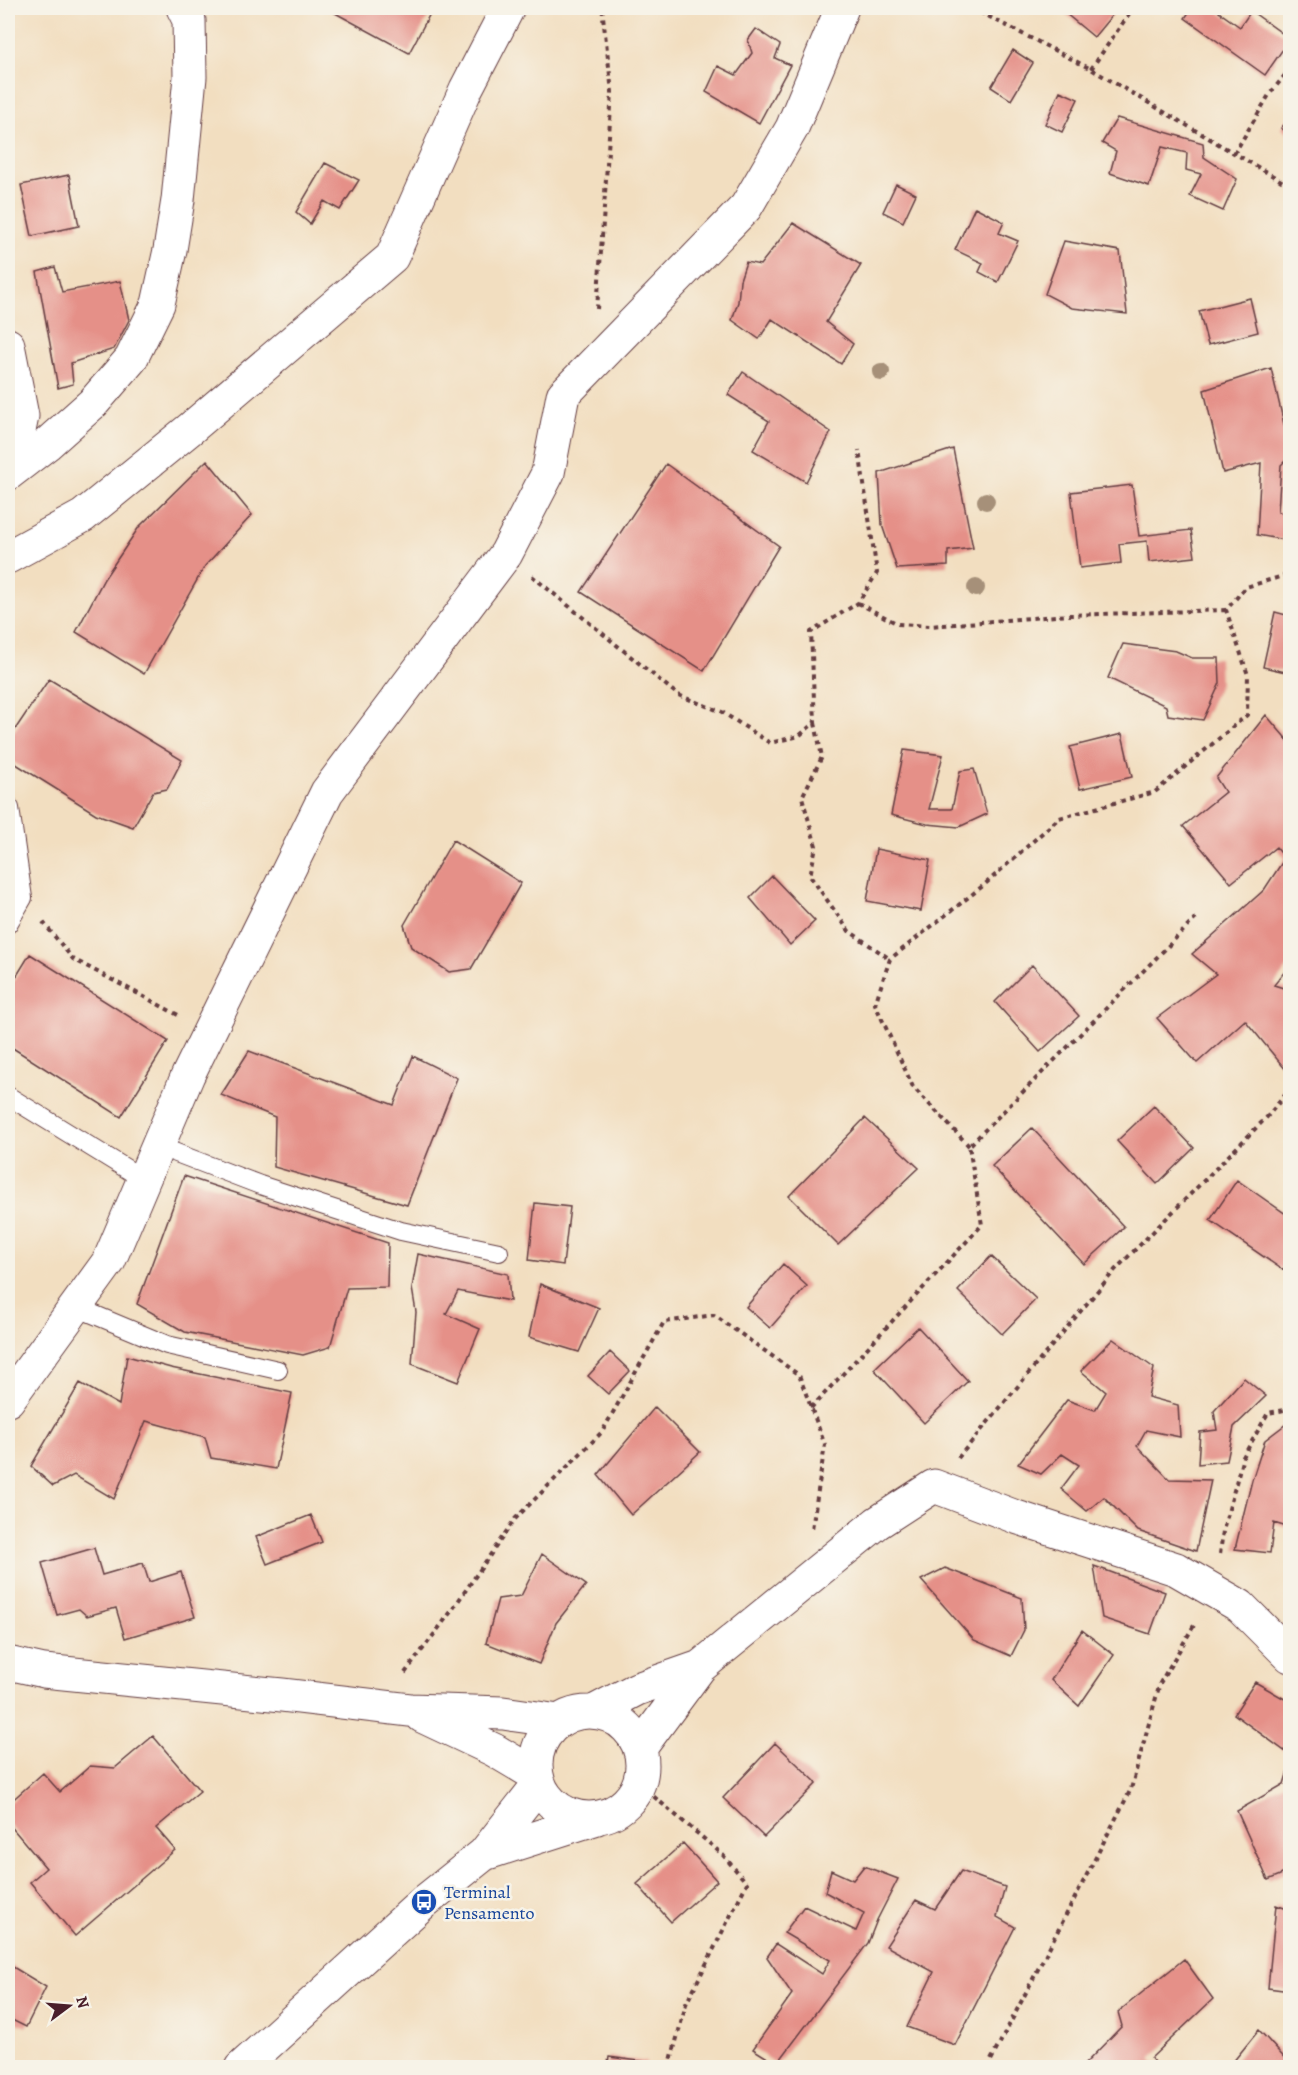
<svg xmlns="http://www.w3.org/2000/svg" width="1298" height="2075" font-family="Alegreya,serif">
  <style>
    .building { fill: #e59088 }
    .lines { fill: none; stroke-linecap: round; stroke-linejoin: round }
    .service-casing { stroke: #633c41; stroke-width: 20 }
    .minor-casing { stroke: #633c41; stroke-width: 35 }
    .tertiary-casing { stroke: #633c41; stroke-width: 35 }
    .path { stroke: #633c41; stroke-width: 4; stroke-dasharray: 4.5 4.5; stroke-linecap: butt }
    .service { stroke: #fff; stroke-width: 18 }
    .minor { stroke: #fff; stroke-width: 33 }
    .tertiary { stroke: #fff; stroke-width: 33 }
    .tree { fill: #a69079 }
    .labels { text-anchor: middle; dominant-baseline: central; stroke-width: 5; stroke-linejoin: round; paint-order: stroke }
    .transit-label { font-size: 18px; fill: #164399; stroke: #f7f3e8; text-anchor: start }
  </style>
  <rect width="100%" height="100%" fill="#f7f3e8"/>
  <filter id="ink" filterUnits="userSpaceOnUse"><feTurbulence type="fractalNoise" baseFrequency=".0167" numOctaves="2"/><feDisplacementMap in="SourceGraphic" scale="12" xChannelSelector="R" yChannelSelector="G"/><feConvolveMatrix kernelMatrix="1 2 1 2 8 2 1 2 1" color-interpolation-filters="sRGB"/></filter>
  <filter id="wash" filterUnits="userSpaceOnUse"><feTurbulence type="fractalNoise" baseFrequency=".008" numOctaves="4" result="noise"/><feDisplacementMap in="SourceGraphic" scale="24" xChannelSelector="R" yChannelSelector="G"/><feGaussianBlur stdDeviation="1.35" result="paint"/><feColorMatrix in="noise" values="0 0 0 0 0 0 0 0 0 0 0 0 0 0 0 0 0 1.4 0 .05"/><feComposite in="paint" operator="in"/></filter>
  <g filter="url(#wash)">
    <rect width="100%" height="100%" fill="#f2dec0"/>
    <g id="blocks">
      <!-- building -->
      <path class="building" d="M326,8h107l-24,45z
        M1059,8h59l-24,29z
        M1192,8h30l-3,4 21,15 11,-16 39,28 -25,36 -80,-57z
        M756,29l24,16 -5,13 15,7 -31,58 -53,-31 12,-26 18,9 16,-22 -4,-13z
        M1013,50l20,13 -22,37 -20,-13z
        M1060,91l18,8 -16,33 -17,-8z
        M1117,118l86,25 1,14 33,22 -14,32 -33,-15 11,-22 -15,-4 1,-17 -25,-6 -13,39 -39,-13 6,-22 -14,-8z
        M1290,118v16l-9,-6z
        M325,163l34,17 -19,30 -16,-9 -14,23 -14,-12z
        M69,175l10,51 -47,10 -11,-51z
        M896,184l20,10 -13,28 -20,-10z
        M975,207l29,15 -5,11 19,8 -20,41 -19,-10 4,-9 -28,-13z
        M793,223l68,42 -35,57 27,22 -12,20 -69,-45 -13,20 -27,-19 6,-18 2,-22 6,-18 14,3z
        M1064,241l56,10 7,63 -55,-6 -27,-14z
        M55,267l7,25 58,-11 9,39 -15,29 -43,14 2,21 -15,4 -21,-116z
        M1250,298l8,34 -50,13 -9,-34z
        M1271,368l19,82v6l-9,9 -3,47 12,2v27l-33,-6 4,-72 -38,10 -19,-83z
        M743,372l88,60 -25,50 -53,-32 16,-29 -41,-26z
        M953,449l20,99 -25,3v15l-51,3 -15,-44 -3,-52z
        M207,460l45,55 -47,51 -61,108 -68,-42 28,-53 35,-52z
        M666,464l113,82 -75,125 -123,-79z
        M1132,485l7,51 52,-6 4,27 -46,5 -2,-21 -28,3 2,19 -41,5 -9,-76z
        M1275,612l15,4v57l-27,-6z
        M1123,644l53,7 16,7h27l1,25 -17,37 -35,-5 -2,-9 -58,-28z
        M49,679l133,81 -15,29 -14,3 -20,35 -37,-13 -88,-55v-19z
        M1266,715l24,28v222l-16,20 16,5v76l-4,4 -41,-50 -48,43 -40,-45 59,-44 -24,-20 72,-64 21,-32 -9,-11 -45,36 -48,-57 42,-34 -9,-14z
        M1122,734l10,43 -52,12 -10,-42z
        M904,750l39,5 -14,54h23l8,-38 14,-2 13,45 -28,13 -32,-3 -36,-9z
        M453,840l68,43 -50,86 -22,3 -38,-25 -7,-22z
        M876,849l54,11 -9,51 -54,-10z
        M772,876l43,45 -25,24 -40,-47z
        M30,954l138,87 -47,76 -113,-72v-55z
        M1032,965l47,51 -39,36 -45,-50z
        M249,1051l145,54 19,-49 44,22 -50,127 -133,-38 1,-50 -54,-22z
        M1154,1106l40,42 -37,36 -40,-43z
        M865,1118l54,50 -81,77 -49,-49z
        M1032,1128l92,99 -40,37 -92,-98z
        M184,1176l204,67 -1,44 -40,1 -17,59 -27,8 -118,-23 -48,-28z
        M1237,1180l53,37v42l-7,11 -73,-50z
        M535,1203l35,4 -7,58 -34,-5z
        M418,1254l90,20 2,27 -52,-10 -12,23 34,15 -22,53 -46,-18 4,-52 -4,-24z
        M991,1256l45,43 -34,35 -44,-43z
        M783,1264l24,22 -37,42 -24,-21z
        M540,1284l59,24 -20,44 -50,-15z
        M918,1327l50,54 -44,42 -50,-54z
        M1113,1339l41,29 -6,29 30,8 2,32 -34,-7 -9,16 32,33 42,1 -15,71 -58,-20 -34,-34 -17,14 -26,-22 18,-24 -17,-11 -21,20 -23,-10 49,-64 28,10 11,-18 -25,-21z
        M610,1352l20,19 -22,23 -20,-18z
        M127,1356l44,12 121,25 -16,76 -65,-11 -6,-21 -59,-16 -32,78 -40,-24 -21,11 -22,-20 49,-83 39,22z
        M1244,1378l22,18 -32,31 -7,34 -29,3 2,-32 17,-2 -3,-19z
        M655,1407l45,45 -69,63 -33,-40z
        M1286,1424l4,1v103l-16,-5 -4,30 -35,-4 17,-69 13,-40z
        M311,1515l11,27 -55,22 -11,-27z
        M94,1548l8,27 41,-12 6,19 32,-10 14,45 -70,21 -9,-30 -29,8 -8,-7 -22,6 -15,-52z
        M542,1554l44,31 -30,38 -17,41 -53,-21 12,-44 23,-3z
        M1094,1566l71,26 -15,42 -48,-16z
        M945,1568l77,30 2,32 -13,26 -37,-16 -53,-60z
        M1082,1630l32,25 -35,51 -28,-26z
        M1255,1682l35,20v53l-56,-41z
        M153,1736l47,55 -44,37 19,22 -100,86 -45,-54 16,-14 -38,-45v-19l35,-31 17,19 30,-26 25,2z
        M775,1743l42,40 -53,54 -41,-39z
        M1290,1765v120l-3,-13 -19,8 -31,-69 47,-27z
        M683,1843l34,38 -46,41 -34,-38z
        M864,1866l34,13 -21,41 -9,23 -91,121 -24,-15 39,-55 -25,-37 9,-13 46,30 8,-14 -46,-27 20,-27 52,25 8,-18 -39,-21 6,-22 22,10z
        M961,1871l44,16 -8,30 18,10 -60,118 -48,-18 27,-55 -48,-26 30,-46 19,9z
        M1276,1905l14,5v81l-22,-3z
        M1184,1959l29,40 -62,59 7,10h-77l41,-42 -4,-14z
        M8,1964l38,23 -20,40 -18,-9z
        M1259,2030l31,34v4h-62z
        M609,2057l37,5 -1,6h-38z"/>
    </g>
  </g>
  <g filter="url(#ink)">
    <use href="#blocks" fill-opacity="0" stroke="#633c41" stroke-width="1.5"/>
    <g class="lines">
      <!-- service casing -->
      <g class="service-casing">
        <path id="service" d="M8,805l2,3 13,90 -15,26
          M8,1096l135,83
          M158,1146l102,39 141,46 98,21
          M76,1307l91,38 111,25"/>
      </g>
      <!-- minor casing -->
      <g class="minor-casing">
        <path id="minor" d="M8,345l14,71 -11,55
          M8,474l39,-30 46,-41 38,-44 27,-55 12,-54 8,-50 12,-123 -1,-57 -6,-12
          M8,557l75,-41 107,-87 202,-172 74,-168 42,-81
          M8,1400l101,-139 79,-186 139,-283 179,-238 42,-81 15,-78 183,-188 46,-79 50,-120
          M8,1663l36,8 238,24 128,15 93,3 56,8
          M422,1716l72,34 42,25"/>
      </g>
      <!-- tertiary casing -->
      <g class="tertiary-casing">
        <path id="tertiary" d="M595,1711l42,-22 63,-22
          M536 1765a53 53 0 1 1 106 0a53 53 0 1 1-106 0Z
          M640,1748l60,-81 177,-144 57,-37 82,31 160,52 64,37 50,50
          M484,1854l113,-36
          M241,2068l183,-166 60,-48 55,-70"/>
      </g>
      <!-- path -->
      <path class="path" d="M972,8l119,61 199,117
        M1091,69l42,-61
        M1234,154l35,-59 21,-26
        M597,309l15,-217 -10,-84
        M532,576l146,119 44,17 48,31 29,-7 16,-14 -4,-90 47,-29 19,-30 -18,-123
        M858,603l40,21 32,2 139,-11 157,-5
        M815,723l7,34 -20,40 14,49 -6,30 39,55 41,28
        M43,922l30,37 107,57
        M969,1146l-56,-59 -38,-83 15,-45 94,-74 75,-67 96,-26 92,-77 1,-40 -22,-65 20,-23 44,-13
        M811,1408l171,-183 -13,-79 227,-228
        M958,1458l157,-188 152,-153 23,-28
        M1220,1554l3,-23 20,-74 25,-44 22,-4
        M405,1673l45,-60 65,-94 87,-87 62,-110 50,-7 85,60 26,70 -13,84
        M640,1785l82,69 25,29 -61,121 -17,64
        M987,2068l144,-279 29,-106 36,-61"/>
      <!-- service -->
      <use href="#service" class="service"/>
      <!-- minor -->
      <use href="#minor" class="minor"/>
      <!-- tertiary -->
      <use href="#tertiary" class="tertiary"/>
    </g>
    <!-- trees -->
    <g class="tree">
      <circle cx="881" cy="372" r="9"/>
      <circle cx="986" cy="501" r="9"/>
      <circle cx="976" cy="588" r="9"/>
    </g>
  </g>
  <!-- icons -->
  <defs>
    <g id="bus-disc" transform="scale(1.35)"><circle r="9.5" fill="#1a4fb4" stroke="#f7f3e8"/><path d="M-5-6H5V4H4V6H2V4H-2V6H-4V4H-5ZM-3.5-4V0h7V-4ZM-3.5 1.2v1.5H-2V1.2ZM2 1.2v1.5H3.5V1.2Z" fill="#fff"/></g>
  </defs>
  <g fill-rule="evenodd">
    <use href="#bus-disc" x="424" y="1902"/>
  </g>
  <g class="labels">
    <!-- transit labels -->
    <g class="transit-label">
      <text x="444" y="1892">Terminal<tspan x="444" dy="21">Pensamento</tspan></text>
    </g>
  </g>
  <!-- margin -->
  <rect width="1298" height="2075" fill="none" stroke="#f7f3e8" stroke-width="30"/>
  <!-- north arrow -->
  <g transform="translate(69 2006) rotate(74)" stroke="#f7f3e8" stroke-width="4.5" paint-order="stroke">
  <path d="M0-4.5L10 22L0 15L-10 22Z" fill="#4a1f2b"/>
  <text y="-9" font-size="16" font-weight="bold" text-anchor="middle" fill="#4a1f2b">N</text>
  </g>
</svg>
